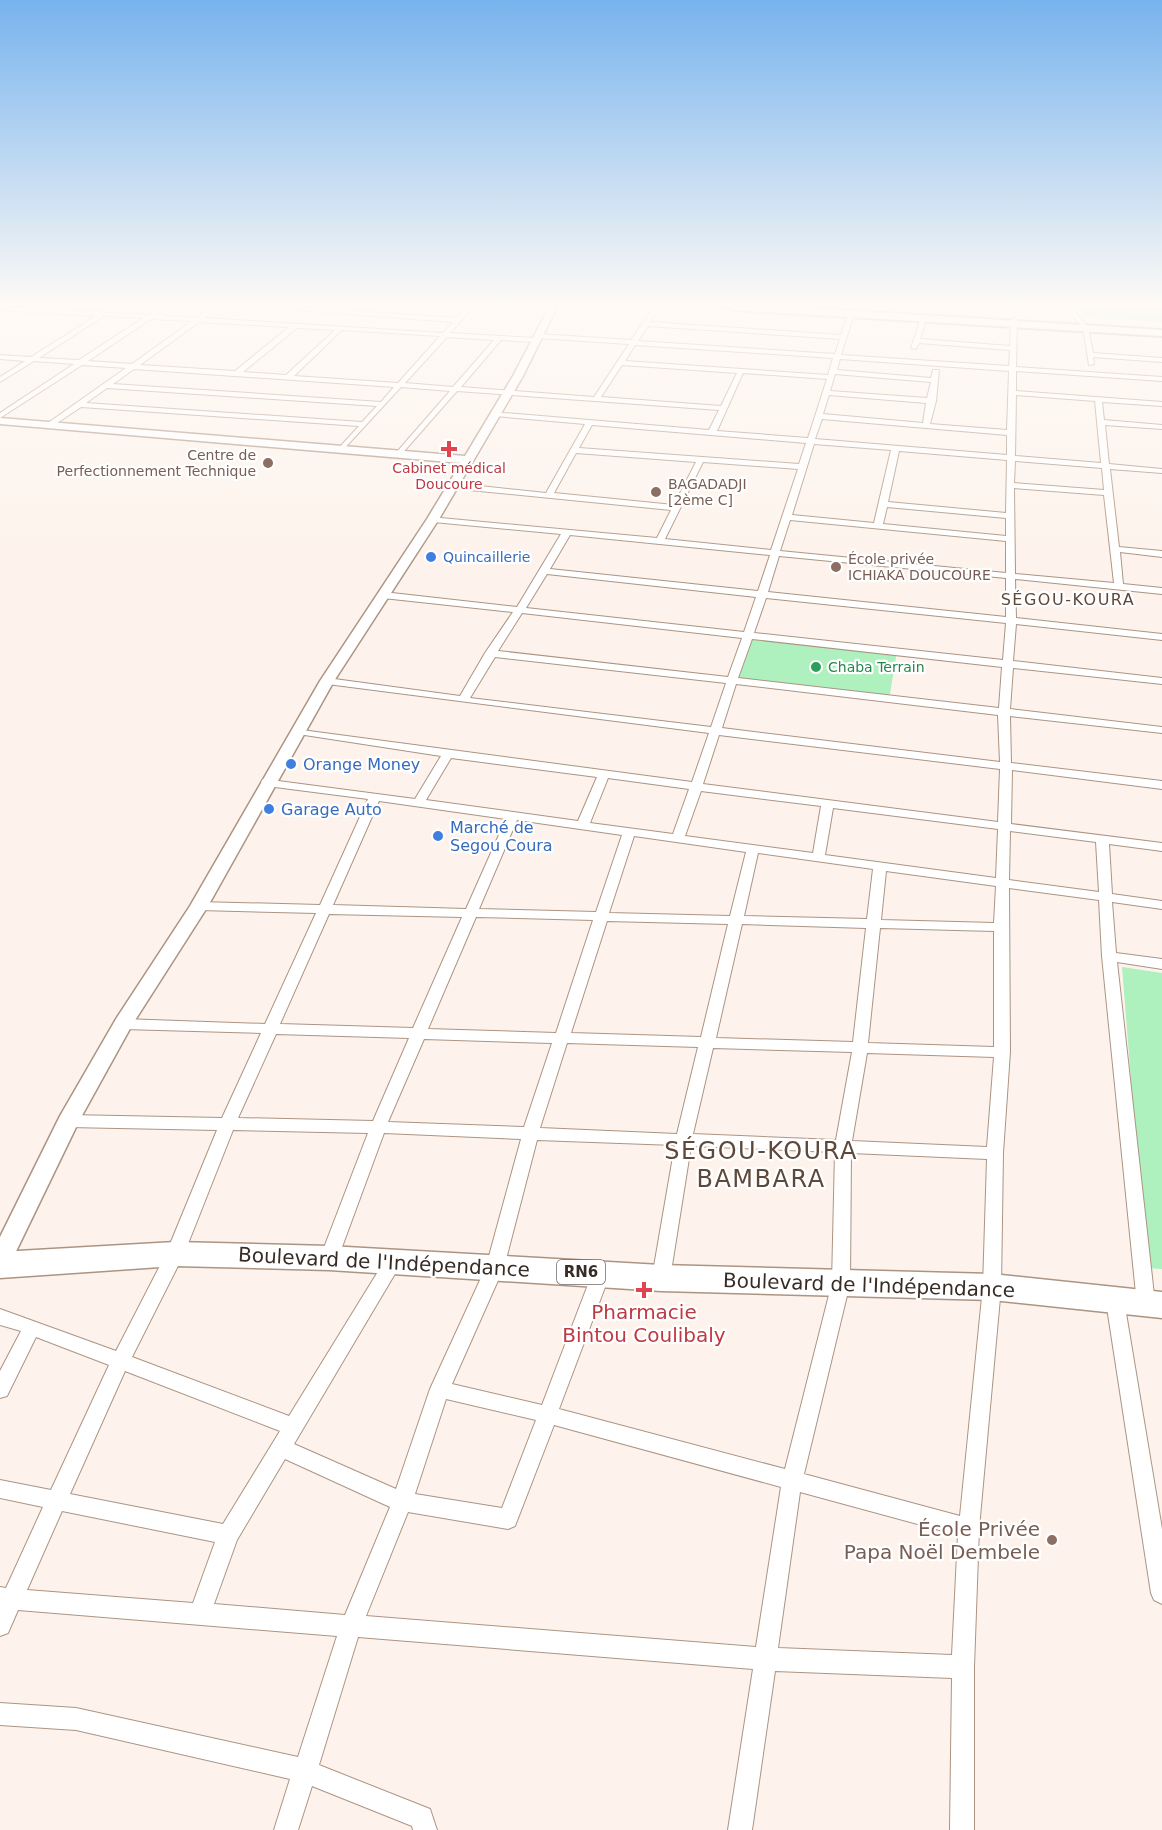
<svg xmlns="http://www.w3.org/2000/svg" width="1162" height="1830" font-family="'DejaVu Sans',sans-serif">
  <style>
    .green { fill: #aef0be }
    .lines { fill: none; stroke-linecap: round; stroke-linejoin: round }
    .stream { stroke: #6eb1f5; stroke-width: 2 }
    .minor-casing { stroke: #ac9483; stroke-width: 2 }
    .tertiary-casing { stroke: #ac9483; stroke-width: 3 }
    .primary-casing { stroke: #ac9483; stroke-width: 4 }
    .trunk-casing { stroke: #ac9483; stroke-width: 3 }
    .minor { fill: #fff; fill-rule: evenodd }
    .tertiary { fill: #fff; fill-rule: evenodd }
    .primary { fill: #fff; fill-rule: evenodd }
    .trunk { fill: #fff; fill-rule: evenodd }
    .health-dot { fill: #e0444e; stroke: #fff; stroke-width: 2 }
    .education-dot { fill: #8d6e63; stroke: #fff; stroke-width: 2 }
    .shop-dot { fill: #3f7fe0; stroke: #fff; stroke-width: 2 }
    .leisure-dot { fill: #2e9e5b; stroke: #fff; stroke-width: 2 }
    .labels { text-anchor: middle; dominant-baseline: central; stroke-width: 4.5; stroke-linejoin: round; paint-order: stroke }
    .far-education-label { font-size: 14px; fill: #785e54; stroke: #fff; text-anchor: start }
    .far-health-label { font-size: 14px; fill: #be3a42; stroke: #fff }
    .far-shop-label { font-size: 14px; fill: #366cbe; stroke: #fff; text-anchor: start }
    .far-leisure-label { font-size: 14px; fill: #27864d; stroke: #fff; text-anchor: start }
    .shield { fill: #fff; stroke: #736c67; stroke-width: 1.5 }
    .shield-label { font-size: 15px; font-weight: bold; fill: #372d26 }
    .far-quarter-label { font-size: 16px; letter-spacing: 1.5px; fill: #5e483a; stroke: #fff }
    .shop-label { font-size: 16px; fill: #366cbe; stroke: #fff; text-anchor: start }
    .near-street-label { font-size: 20px; fill: #372d26; stroke: #fff }
    .near-health-label { font-size: 20px; fill: #be3a42; stroke: #fff }
    .near-education-label { font-size: 20px; fill: #785e54; stroke: #fff; text-anchor: end }
    .near-quarter-label { font-size: 24px; letter-spacing: 1.5px; fill: #5e483a; stroke: #fff }
  </style>
  <rect width="100%" height="100%" fill="#fdf3ec"/>
  <!-- green -->
  <path class="green" d="M1075,307h87v15l-76,-5z
    M748,635l149,16 -8,49 -156,-18z
    M1122,967l40,6v296l-16,-1z"/>
  <g class="lines">
    <!-- stream -->
    <path class="stream" d="M711,307l23,2"/>
    <!-- minor casing -->
    <g class="minor-casing">
      <path id="minor" d="M0,307l149,8 11,-8h8l-11,8 40,3 14,-11h8l-15,11 239,15 10,-11 -197,-15h39l162,11 9,-11h7l-23,26 85,5 3,2 -3,2 -34,-2 -40,47 133,10 35,-53 -91,-6 -3,-2 3,-2 93,6 23,-33h6l-10,15 191,13 7,-21 3,-2 3,2 -13,41 168,11 1,-16 -91,-7 -3,6 -5,-1 10,-30 5,1 -6,20 90,7 1,-26 3,-2 3,2 -1,47 146,10v4l-146,-10v20l146,11v4l-60,-4 2,18 58,5v4l-57,-4 4,39 53,5v4l-52,-4 9,78 43,4v6l-42,-5 3,32 39,4v6l-147,-15 1,39 146,16v6l-146,-16 -3,37 149,17v6l-149,-16 -3,41 152,18v6l-152,-17 1,47 151,18v8l-150,-19 -1,54 151,19v8l-53,-7 3,50 50,7v8l-50,-7 4,51 46,6v10l-45,-7 38,342 -3,5 -6,2 -6,-2 -3,-5 -35,-348 -3,-56 -90,-12 1,164 -7,101 -2,134 -22,241 -5,139v163h-24l2,-152 -177,-7 -23,159h-24l25,-161 -395,-32 -39,128 111,44 7,21h-24l-1,-4 -100,-40 -14,44h-24l16,-51 -214,-49 -76,-5v-22l76,5 222,49 39,-121 -319,-26 -10,23 -8,3v-49l6,1 37,-81 -43,-9v-18l51,10 58,-125 -73,-28 -29,59 -7,2v-27l21,-40 -21,-6v-16l116,42 50,-97 51,-124 -149,-3 -6,-2 -2,-4 2,-4 6,-2 154,3 39,-85 -138,-4 -5,-1 -2,-4 2,-4 5,-1 142,5 51,-111 -117,-3 -7,-4 7,-4 121,3 48,-106 -101,-13 -6,-4 2,-3 152,20 26,-43 -143,-22 -6,-3 2,-2 398,53 17,-49 -382,-49 -5,-3 5,-3 133,18 25,-43 28,-41 -130,-14 -5,-3 5,-3 134,15 44,-73 -128,-12 -4,-3 1,-2 227,21 14,-28 -222,-22 -1,-2 4,-3 94,10 39,-69 -90,-8h-3v-4l217,18 10,-20 -262,-19 -58,66h-3v-4l54,-62 -49,-4 -60,65 -4,-2 22,-24 -278,-19 -30,20h-3v-4l78,-55 -44,-3 -82,53v-5l74,-49 -40,-3 -34,21v-5l25,-16 -25,-2v-4l31,2 65,-41 -96,-6zM104,316l39,2 -64,42 -40,-2zM151,319l41,2 -60,43 -44,-3zM199,322l90,5 -54,44 -95,-6zM648,326l192,13 -5,15 -197,-13zM297,328l38,2 -49,45 -43,-3zM342,330l98,6 -42,47 -104,-7zM447,337l47,3 -41,47 -48,-4zM635,345l198,13 -5,17 -203,-14zM840,359l169,12 -2,59 -77,-6 6,-23 3,-31h-6l-2,8 -94,-8zM622,365l115,8 -16,33 -120,-9zM134,369l260,18 -13,15 -268,-18zM743,373l84,6 -19,59 -91,-7zM835,374l96,8 -4,16 -97,-7zM107,388l270,18 -15,16 -276,-19zM829,395l97,8 -3,20 -100,-9zM1016,395l79,6 6,62 -86,-7zM822,419l185,16v20l-192,-16zM592,425l214,18 -7,21 -220,-16zM814,444l77,6 -17,73 -82,-8zM899,451l108,9 -1,53 -118,-11zM576,453l120,9 -22,43 -120,-12zM1015,461l87,7 2,22 -90,-7zM703,462l95,7 -27,81 -106,-11zM1014,488l90,7 10,88 -99,-9zM887,507l119,11v18l-123,-12zM790,520l216,21v32l-226,-22zM570,535l200,20 -12,36 -208,-22zM779,556l227,22v39l-238,-25zM547,574l209,23 -12,35 -218,-24zM766,598l240,25 -3,37 -249,-27zM522,613l220,25 -14,39 -230,-26zM752,639l250,28 -3,41 -261,-30zM495,657l231,26 -15,44 -241,-29zM736,684l262,31 2,47 -278,-34zM719,735l281,34 -2,53 -295,-38zM451,758l146,19 -19,44 -152,-21zM608,778l81,11 -16,45 -83,-11zM701,791l120,15 -8,47 -128,-17zM379,801l127,18 -40,90 -133,-4zM833,808l165,21 -2,49 -171,-23zM517,820l105,15 -26,77 -117,-3zM1010,831l86,11 3,50 -90,-12zM634,836l112,16 -16,64 -121,-3zM758,853l115,16 -6,50 -123,-3zM886,871l110,15 -2,37 -113,-3zM329,914l133,3 -49,111 -133,-4zM476,917l117,3 -37,113 -128,-4zM607,921l121,3 -27,113 -130,-4zM742,924l124,4 -13,114 -137,-4zM880,928l114,3v116l-126,-4zM276,1034l133,4 -36,83 -135,-3zM424,1039l128,4 -28,84 -136,-5zM567,1043l131,4 -21,87 -137,-6zM713,1048l139,4 -16,88 -143,-6zM867,1053l127,4 -7,90 -135,-6zM233,1130l135,3 -48,125 3,5 6,2 6,-2 3,-5 46,-125 137,6 -35,128 -56,122 -34,100 -102,-45 105,-177 3,-5 -3,-5 -6,-2 -6,2 -98,159 -157,-59 52,-103zM537,1140l138,5 -23,133 3,5 6,2 6,-2 3,-5 21,-132 144,6 -3,131 -47,186 -226,-60 51,-135 -3,-5 -6,-2 -6,2 -3,5 -50,131 -90,-21 52,-117zM851,1153l136,6 -4,128 -23,229 -156,-42 46,-191zM125,1371l155,60 -57,93 -153,-30zM446,1399l90,21 -34,88 -87,-14zM554,1425l227,62 -25,160 -390,-31 42,-104 100,17 7,-3zM285,1459l105,48 -45,108 -131,-11 23,-64zM800,1492l158,43 -6,120 -174,-7zM62,1511l153,31 -22,61 -166,-13z
        M1064,307h7l17,21 5,25 69,5v4l-69,-5 1,7 -5,1 -6,-38z
        M1115,1294l6,2 3,5 38,228v75l-8,-4 -3,-7 -45,-292 3,-5z"/>
    </g>
    <!-- tertiary casing -->
    <g class="tertiary-casing">
      <path id="tertiary" d="M549,307h8l-34,69 -84,143 -105,162 -126,225 -76,119 -53,96 -71,147 -8,2v-33l60,-121 56,-97 74,-113 130,-225 107,-162 34,-56 -461,-39v-6l465,38 48,-80z"/>
    </g>
    <!-- primary casing -->
    <g class="primary-casing">
      <path id="primary" d="M728,307h65l369,23v6l-429,-26z"/>
    </g>
    <!-- trunk casing -->
    <g class="trunk-casing">
      <path id="trunk" d="M175,1242l154,4 332,19 331,9 170,18v26l-170,-18 -331,-9 -332,-21 -154,-4 -175,12v-26z"/>
    </g>
    <!-- minor -->
    <use href="#minor" class="minor"/>
    <!-- tertiary -->
    <use href="#tertiary" class="tertiary"/>
    <!-- primary -->
    <use href="#primary" class="primary"/>
    <!-- trunk -->
    <use href="#trunk" class="trunk"/>
  </g>
  <!-- sky -->
  <linearGradient id="sky" x2="0" y2="1"><stop stop-color="#77b3ed"/><stop offset="0.54" stop-color="#fefaf6"/><stop offset="1" stop-color="#fefaf6" stop-opacity="0"/></linearGradient>
  <rect width="1162" height="564" fill="url(#sky)"/>
  <!-- markers -->
  <g class="health-dot">
    <path d="M446 440h6v6h6v6h-6v6h-6v-6h-6v-6h6z"/>
    <path d="M641 1281h6v6h6v6h-6v6h-6v-6h-6v-6h6z"/>
  </g>
  <g class="education-dot">
    <circle cx="268" cy="463" r="6"/>
    <circle cx="656" cy="492" r="6"/>
    <circle cx="836" cy="567" r="6"/>
    <circle cx="1052" cy="1540" r="6"/>
  </g>
  <g class="shop-dot">
    <circle cx="431" cy="557" r="6"/>
    <circle cx="291" cy="764" r="6"/>
    <circle cx="269" cy="809" r="6"/>
    <circle cx="438" cy="836" r="6"/>
  </g>
  <circle class="leisure-dot" cx="816" cy="667" r="6"/>
  <g class="labels">
    <!-- far-education labels -->
    <g class="far-education-label">
      <text x="256" y="455" text-anchor="end">Centre de<tspan x="256" dy="16">Perfectionnement Technique</tspan></text>
      <text x="668" y="484">BAGADADJI<tspan x="668" dy="16">[2ème C]</tspan></text>
      <text x="848" y="559">École privée<tspan x="848" dy="16">ICHIAKA DOUCOURE</tspan></text>
    </g>
    <!-- far-health labels -->
    <g class="far-health-label">
      <text x="449" y="468">Cabinet médical<tspan x="449" dy="16">Doucoure</tspan></text>
    </g>
    <!-- far-shop labels -->
    <g class="far-shop-label">
      <text x="443" y="557">Quincaillerie</text>
    </g>
    <!-- far-leisure labels -->
    <g class="far-leisure-label">
      <text x="828" y="667">Chaba Terrain</text>
    </g>
    <!-- shield labels -->
    <rect class="shield" x="557" y="1260" width="48" height="24" rx="4.5"/>
    <g class="shield-label">
      <text x="581" y="1272">RN6</text>
    </g>
    <!-- far-quarter labels -->
    <g class="far-quarter-label">
      <text x="1068" y="599">SÉGOU-KOURA</text>
    </g>
    <!-- shop labels -->
    <g class="shop-label">
      <text x="303" y="764">Orange Money</text>
      <text x="281" y="809">Garage Auto</text>
      <text x="450" y="827">Marché de<tspan x="450" dy="18">Segou Coura</tspan></text>
    </g>
    <!-- near-street labels -->
    <g class="near-street-label">
      <text transform="translate(384 1262) rotate(3)">Boulevard de l'Indépendance</text>
      <text transform="translate(869 1285) rotate(2)">Boulevard de l'Indépendance</text>
    </g>
    <!-- near-health labels -->
    <g class="near-health-label">
      <text x="644" y="1312">Pharmacie<tspan x="644" dy="23">Bintou Coulibaly</tspan></text>
    </g>
    <!-- near-education labels -->
    <g class="near-education-label">
      <text x="1040" y="1529">École Privée<tspan x="1040" dy="23">Papa Noël Dembele</tspan></text>
    </g>
    <!-- near-quarter labels -->
    <g class="near-quarter-label">
      <text x="761" y="1151">SÉGOU-KOURA<tspan x="761" dy="28">BAMBARA</tspan></text>
    </g>
  </g>
</svg>
